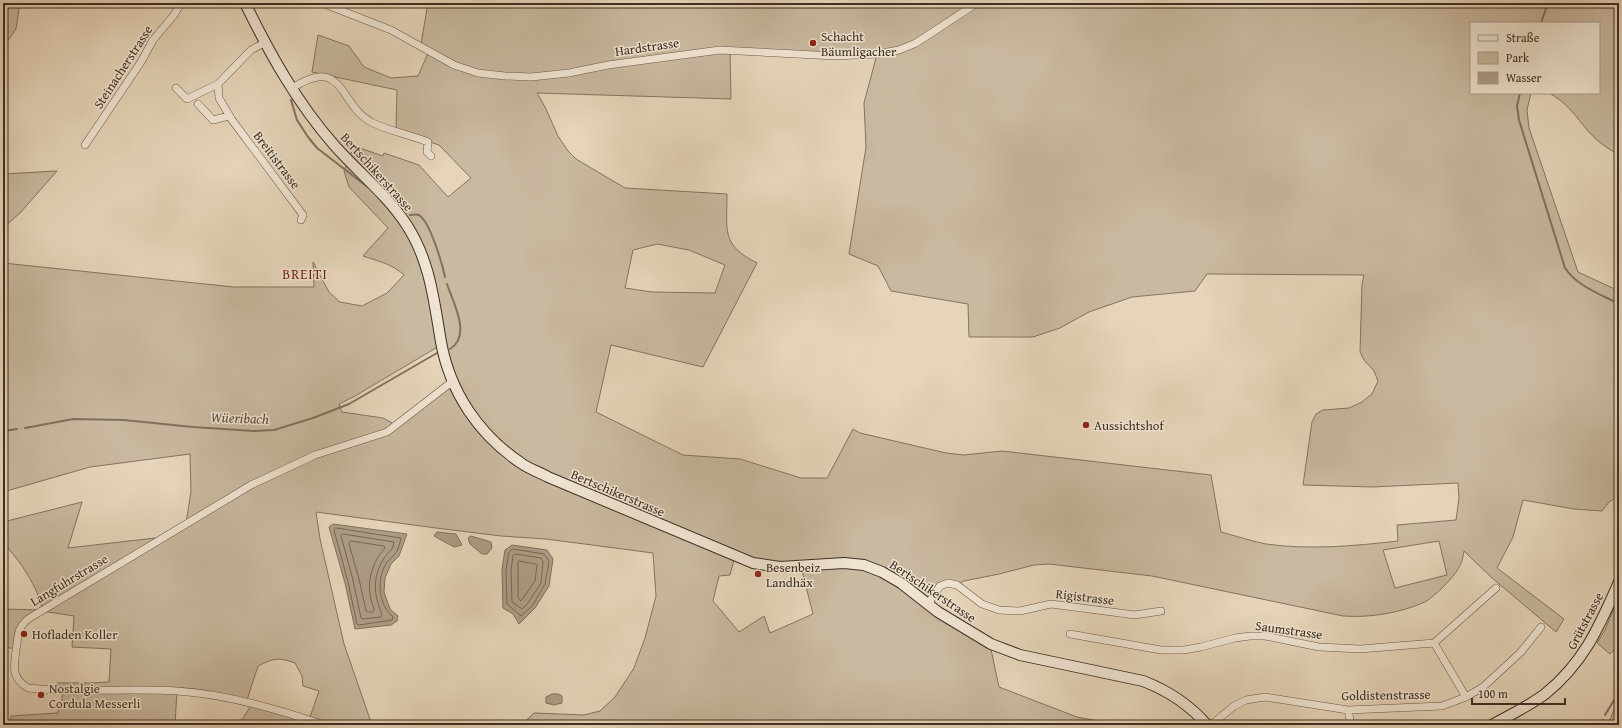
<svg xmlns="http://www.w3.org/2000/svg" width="1622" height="728" font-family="'Gentium Book Plus',serif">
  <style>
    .green { fill: #c9b9a0; stroke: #847461; fill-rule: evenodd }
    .water { fill: #ad9d86; stroke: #81715e }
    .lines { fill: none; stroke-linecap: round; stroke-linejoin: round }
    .shore { stroke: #766654; stroke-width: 1 }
    .stream { stroke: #81715e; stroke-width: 2 }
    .street-casing { stroke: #685848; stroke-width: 8 }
    .secondary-casing { stroke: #3e2f22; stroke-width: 12 }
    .street { stroke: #efe4d2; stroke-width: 7 }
    .secondary { stroke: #efe4d2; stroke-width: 10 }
    .poi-dot { fill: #8f2418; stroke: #efe4d2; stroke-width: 1.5 }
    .labels { text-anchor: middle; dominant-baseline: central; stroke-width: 3; stroke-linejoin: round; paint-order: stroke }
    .poi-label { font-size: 13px; fill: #3e2f22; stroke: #efe4d2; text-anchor: start }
    .street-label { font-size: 13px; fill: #3e2f22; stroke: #efe4d2 }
    .neighbourhood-label { font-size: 14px; letter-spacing: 1px; fill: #7a1f14; stroke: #efe4d2 }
    .water-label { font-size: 14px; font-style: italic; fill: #5a4a3b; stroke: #efe4d2 }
  </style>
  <rect width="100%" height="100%" fill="#e6d5ba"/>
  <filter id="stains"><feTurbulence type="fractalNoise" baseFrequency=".005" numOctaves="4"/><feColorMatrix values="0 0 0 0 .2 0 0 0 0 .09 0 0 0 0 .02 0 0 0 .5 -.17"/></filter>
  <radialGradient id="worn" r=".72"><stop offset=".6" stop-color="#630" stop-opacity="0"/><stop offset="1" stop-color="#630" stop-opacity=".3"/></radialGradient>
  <!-- green -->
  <path class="green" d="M3,3h17l-4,26 -13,18z
    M428,3h1191v152c-11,-6 -22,-14 -30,-23 -14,-16 -21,-29 -40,-39h50v-70h-128v70h60l-4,17 2,18 49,144 41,19v205l-10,6 -7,9 -28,-2 -51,-9 -10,37 -16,31 67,51 -8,13 -65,-55 -27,-26c-1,6 -2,12 -6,18 -4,8 -24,28 -33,33 -25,11 -55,16 -82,14l-191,-40 -103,-12 -15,1 -35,9 -35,7 -7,4 -17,1 -12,18 61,36 10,47 78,30 42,8h-598l13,-12 50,2 16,-4 15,-14 19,-29 11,-30 11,-42 -3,-43 -107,-14 -45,-3 -65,-8 -120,-16 4,27 24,105 28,81h-138l9,-7 9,-14 57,16 10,-29 -16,-5 -1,-10 -7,-13c-17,-6 -21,-5 -37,3l-12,37 -69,-12 -2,34h-165l1,-9 47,-3 1,-9 3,-3v-10l-5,-8h34l18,-1 2,-33 -39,-2 2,-31 -32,-5 -21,13 -4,25 -14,-2v-38l39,1c-3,-22 -23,-51 -39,-67v-21l79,-20 -14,46 96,-11 22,-14 5,-31 -1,-38 -100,13 -87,25v-229l231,24h80l-1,-25 16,30 11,10 22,4 25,-13 17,-18c-12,-11 -26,-14 -41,-19l25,-28 -39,-41 -5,-16 10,-25 29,10 1,-3 35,12 29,32 23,-19 -32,-33 -43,-14 1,-41 -85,-18 6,-37 31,11 15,21 27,11 27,-2 11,-25 -8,-7zM730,50l147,4 -13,49 2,44 -17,107 29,12 13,25 77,13 1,33h64l27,-9 29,-16 43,-15 63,-6 12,-17 157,1 -2,9 -2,68 4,8 10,11 4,10 -6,13 -10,8 -13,6 -26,2 -7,4 -4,8 -9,63 69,2 86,-4 1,15 -3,22 -59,5 1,16c-43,5 -89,9 -132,3 -15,-3 -30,-8 -45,-12l-10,-57 -209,-24 -38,4 -18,-2 -86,-20 -7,-4 -26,49h-26l-61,-19 -57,-4 -87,-43 15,-67 92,22 54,-104c-36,-18 -30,-32 -30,-69l-102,-6 -49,-29 -8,-8 -10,-15 -13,-29 -8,-14 194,6zM657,244l32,6 36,15 -10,28 -63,-1 -27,-4 8,-38zM441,345l12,36 -57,44 -13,-7 -41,-6 -3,-8 16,-8zM1439,541l8,34 -52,13 -12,-38zM735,556l66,11 12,47 -43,19 -6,-17 -25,16 -26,-31 6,-25 11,-1z
    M57,171l-37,42 -17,15v-54z
    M1619,596v53l-2,-2 -7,7 -13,-11 8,-13z
    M1619,698l-1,27h-10l1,-3z"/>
  <!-- water -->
  <path class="water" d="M333,524l74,10 -8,22 -8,8 -6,14 -1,14 6,17 8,7 -1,5 -6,4 -36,4 -10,-46 -16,-56z
    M437,532l19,2 6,11 -8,2 -20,-11z
    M471,536l20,6 1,6 -5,6h-5l-12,-10 -2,-6z
    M512,545l35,5 6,9 -4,27 -14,22 -16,16 -6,-10 -10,-6 -1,-39 3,-19z
    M552,694h6l4,2v7l-8,2 -8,-2v-6z"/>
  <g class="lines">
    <!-- shore -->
    <path class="shore" d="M336,528l65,10c-1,5 -3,13 -7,17 -2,3 -5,4 -7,7 -11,17 -9,42 6,55l-1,3 -33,5 -2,-1 -9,-42 -14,-52z
      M343,534l51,8c-1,10 -7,10 -11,18 -11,19 -9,35 -1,54l-1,3 -18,2 -2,-1 -8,-38 -12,-44z
      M351,541l33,5 1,1c-1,4 -5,6 -7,10 -10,18 -11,33 -4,52l-1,3h-5l-2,-1 -7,-32 -10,-35z
      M513,549l31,5 5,7 -4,23 -13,22 -11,10 -14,-12 -1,-34 3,-18z
      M515,554l26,4 2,4 -2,21 -13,20 -6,6 -10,-7 -1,-32 2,-14z
      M520,561l15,3 2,1 -2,16 -14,20 -3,-3v-36z"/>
    <!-- stream -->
    <path class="stream" d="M1541,23l7,-20
      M1520,93l-3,13 2,14 46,148c12,18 35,26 54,36
      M291,100l6,20 11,17 9,11 52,40
      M410,215c3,0 6,-1 9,0 11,7 23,48 26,62
      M447,284c6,18 25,52 3,65
      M25,428l48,-9 51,1 69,7 61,4 20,-1 39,-12 36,-14 88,-51
      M3,431l14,-2
      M1619,665l-3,4 3,9
      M1605,715l14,-23
      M1602,725l1,-5"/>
    <!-- street casing -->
    <g class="street-casing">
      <path id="street" d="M322,3l69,27 63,35 24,8 27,3 26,1 38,-4 39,-8 112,-15 115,6 42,-2 22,-4 17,-7 61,-40
        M264,43l-13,7 -33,34 1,14 13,22 71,95 -2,5
        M176,88l11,11 31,-15
        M291,89c54,-36 47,17 82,34 17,8 37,12 55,19l-1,10 4,4
        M198,104l15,16 16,-4
        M85,145l56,-83 12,-22 21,-25 7,-12
        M928,604l12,-18 8,-3 9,2 25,19 17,6 21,1 31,-7 84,11 26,-4
        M1070,634l91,16h23l17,-3 34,-9 15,-2h15l54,11 41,2 74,-6 62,-55
        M1434,643l32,54
        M1348,710l3,15
        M324,725c-46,-16 -98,-31 -147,-34 -50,-3 -100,2 -149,-3 -17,-10 -14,-21 -12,-38 3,-15 0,-20 12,-31l223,-134 64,-30 72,-23 66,-51
        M1211,725l23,-19 12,-6 19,-3 83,13 94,-4 24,-9 17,-10 38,-35 20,-25"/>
    </g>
    <!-- secondary casing -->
    <g class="secondary-casing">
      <path id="secondary" d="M245,3c25,51 52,100 90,143 23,26 52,49 71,78 24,36 28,77 35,118 9,50 38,93 80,121 8,6 18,9 27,14l205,86 27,4 64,-4 20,2 18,7 19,11 37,29 53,32 29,11 123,26c26,10 46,23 64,44
        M1492,725c18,-10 37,-19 53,-31 39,-31 55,-69 74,-112"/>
    </g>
    <!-- street -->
    <use href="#street" class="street"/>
    <!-- secondary -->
    <use href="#secondary" class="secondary"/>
  </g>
  <!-- markers -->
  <g class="poi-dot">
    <circle cx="813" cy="43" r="4"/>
    <circle cx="1086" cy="425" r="4"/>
    <circle cx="758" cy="574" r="4"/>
    <circle cx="24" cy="634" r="4"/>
    <circle cx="41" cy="695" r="4"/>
  </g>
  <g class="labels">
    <!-- poi labels -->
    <g class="poi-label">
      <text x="821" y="36">Schacht<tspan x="821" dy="15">Bäumligacher</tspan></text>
      <text x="1094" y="425">Aussichtshof</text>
      <text x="766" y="567">Besenbeiz<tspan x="766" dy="15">Landhäx</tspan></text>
      <text x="32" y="634">Hofladen Koller</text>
      <text x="49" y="688">Nostalgie<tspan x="49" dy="15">Cordula Messerli</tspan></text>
    </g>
    <!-- street labels -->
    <g class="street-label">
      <text transform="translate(647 47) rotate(-8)">Hardstrasse</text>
      <text transform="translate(123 67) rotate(-57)">Steinacherstrasse</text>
      <text transform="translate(277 160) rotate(53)">Breitistrasse</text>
      <text transform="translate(377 172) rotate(48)">Bertschikerstrasse</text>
      <text transform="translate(618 493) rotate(23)">Bertschikerstrasse</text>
      <text transform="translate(69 580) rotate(-31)">Langfuhrstrasse</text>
      <text transform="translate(933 591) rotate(34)">Bertschikerstrasse</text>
      <text transform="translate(1085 597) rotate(7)">Rigistrasse</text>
      <text transform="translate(1585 621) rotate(-62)">Grütstrasse</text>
      <text transform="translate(1289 630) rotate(8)">Saumstrasse</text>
      <text transform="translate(1386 695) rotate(-1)">Goldistenstrasse</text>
    </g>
    <!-- neighbourhood labels -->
    <g class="neighbourhood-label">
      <text x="305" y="274">BREITI</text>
    </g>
    <!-- water labels -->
    <g class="water-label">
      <text transform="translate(240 418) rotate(2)">Wüeribach</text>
    </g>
  </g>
  <!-- margin -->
  <rect width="1622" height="728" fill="none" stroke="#e6d5ba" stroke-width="16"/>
  <rect x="4" y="4" width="1614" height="720" fill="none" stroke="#3e2f22" stroke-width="2"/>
  <rect x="8" y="8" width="1606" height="712" fill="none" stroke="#3e2f22"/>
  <!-- legend -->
  <rect x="1470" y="22" width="130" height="72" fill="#efe4d2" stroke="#a89c8c"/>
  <rect x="1478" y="35" width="20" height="6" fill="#efe4d2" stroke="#a89c8c"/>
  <text x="1506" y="42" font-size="12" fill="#3e2f22">Straße</text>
  <rect x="1478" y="52" width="20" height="12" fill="#c9b9a0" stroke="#a89c8c"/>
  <text x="1506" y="62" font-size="12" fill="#3e2f22">Park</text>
  <rect x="1478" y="72" width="20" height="12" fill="#ad9d86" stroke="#a89c8c"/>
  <text x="1506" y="82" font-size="12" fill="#3e2f22">Wasser</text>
  <!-- scale -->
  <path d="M1472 698v6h93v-6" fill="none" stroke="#3e2f22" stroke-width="2"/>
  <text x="1478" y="698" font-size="12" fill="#3e2f22" stroke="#efe4d2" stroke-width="3" paint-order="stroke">100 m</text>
  <rect width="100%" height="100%" filter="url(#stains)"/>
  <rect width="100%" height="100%" fill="url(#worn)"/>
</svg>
